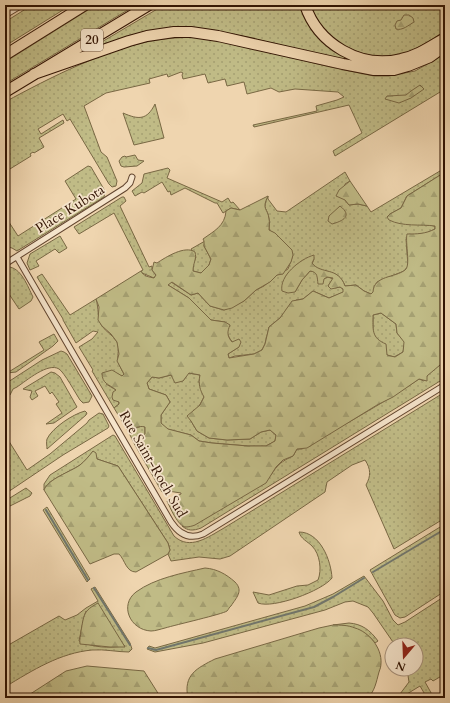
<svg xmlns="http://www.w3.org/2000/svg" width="450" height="703" font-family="Cardo,serif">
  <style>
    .grass { fill: url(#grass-dots); stroke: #796844; fill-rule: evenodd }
    .forest { fill: url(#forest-firs); stroke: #796844; fill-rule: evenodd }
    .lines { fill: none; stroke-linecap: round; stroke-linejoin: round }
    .stream { stroke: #71766c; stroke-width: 2 }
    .minor-casing { stroke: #61442e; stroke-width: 7 }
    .tertiary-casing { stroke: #61442e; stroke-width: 9 }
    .motorway-casing { stroke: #321403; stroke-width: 12 }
    .minor { stroke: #f5e4cb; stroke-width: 5 }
    .tertiary { stroke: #f5e4cb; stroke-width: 7 }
    .motorway { stroke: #efd5af; stroke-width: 10 }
    .labels { text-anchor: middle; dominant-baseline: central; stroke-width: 3.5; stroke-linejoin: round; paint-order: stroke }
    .shield { fill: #f5e4cb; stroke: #6c523f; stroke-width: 1 }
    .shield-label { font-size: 13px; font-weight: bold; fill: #321403 }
    .street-label { font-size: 14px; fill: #321403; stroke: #f5e4cb }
  </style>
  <defs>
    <pattern id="grass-dots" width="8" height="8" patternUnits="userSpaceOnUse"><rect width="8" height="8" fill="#c0bb86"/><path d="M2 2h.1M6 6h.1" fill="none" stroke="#a5a072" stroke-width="1.8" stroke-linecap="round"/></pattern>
    <pattern id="forest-firs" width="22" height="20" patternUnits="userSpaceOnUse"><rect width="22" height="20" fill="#c0bb86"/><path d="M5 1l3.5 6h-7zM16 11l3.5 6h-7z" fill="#a5a072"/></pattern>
  </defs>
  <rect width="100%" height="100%" fill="#efd5af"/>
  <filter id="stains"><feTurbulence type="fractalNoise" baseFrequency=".005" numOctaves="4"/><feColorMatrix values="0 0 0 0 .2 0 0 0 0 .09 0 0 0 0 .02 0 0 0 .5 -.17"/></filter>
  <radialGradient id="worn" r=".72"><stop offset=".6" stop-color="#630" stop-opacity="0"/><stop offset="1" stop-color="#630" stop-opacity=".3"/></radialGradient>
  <!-- grass -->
  <path class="grass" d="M32,5h39l-66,41v-24z
    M96,5h40l-131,79v-22z
    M164,5h137l17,30 75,32 -58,-9 -88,-21 -48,-9 -15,-1 -82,20 -2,-4z
    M311,5h134v26c-16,10 -31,21 -49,25 -33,6 -77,-17 -85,-51z
    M191,37l16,1 24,5 99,24 44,9h15l26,-5 30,-17v35l-110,67 -2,-5 29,-18 -13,-28 -95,22 -1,-2 64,-14 -1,-5 21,-6 7,-3 -6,-5 -43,-3 -16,3 -8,-4 -24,6 -3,-12 -17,4 -2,-7 -17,4 -3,-9 -22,5 -1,-4 1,-2 -2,-1 -13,5 -1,-3 -18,5 1,4 -44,10 -22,13 17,46 6,5 10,24 -1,5 -4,1 -3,-3 -39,-65 -3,2 -4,-7 -25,15 3,5 22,-14 1,3 -25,15 5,9 -10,6 -1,-1 -3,2 1,2 -26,16v-70c44,-24 103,-54 152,-62 12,-2 23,-2 34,-3z
    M155,104l9,34 -30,7 -11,-32c16,7 24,7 32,-9z
    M135,155l3,5 6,1 -7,5 -13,1 -3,-1 -2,-5 3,-4 3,-1 1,1z
    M88,166l3,1 14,24 -1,6 -87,54 -5,-3 -4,-1 -3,4v-35l13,20 58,-37 -11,-18z
    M168,168l2,2 -3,8 55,24 6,-4 3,5 2,-1 7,8 -9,-2 -8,5 -6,-10h-2l-30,-15 -14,7 -1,-4 -2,1 -6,-10 -18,11 -2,-1 -7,4 -3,-5 10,-8 2,-9z
    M445,168v4l-38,24 -6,12 -11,6 38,11 7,1v3l-6,3 -23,7 2,27 -4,5 -27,11 -3,5v5l-3,2 -7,-3 -8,-6 -11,1c-7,-19 -23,-11 -33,-22l2,-5 -11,1 -10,8 -8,9 10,15 7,-12 8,-9 5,1 3,4v5l10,-4 5,2 -5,7 7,2 5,-1 3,2 1,3 -15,6 -16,-7 -10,8 -7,1 -16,18 -11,9 -4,17 -3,6 -8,4 -19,2 -6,2 -1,-4 11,-7c-12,-8 -11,-12 -14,-25l-14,-2 -22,-22 -21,-13 3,-3 20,13 7,-2 12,13 14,4 20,-9 12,-11 8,-4 13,-11 11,-6 5,-14c-7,-10 -13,-19 -24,-25 0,-4 1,-8 0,-11 -1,-11 -8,-9 -1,-23v3l9,12 9,1 59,-40 5,9 -5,3v16l4,5 9,-1 9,2 4,6z
    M122,197h2l2,4 -6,5 29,61 3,-1v4l4,5 -2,3 -12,-5 -1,-2 2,-1 -29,-57 -35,21 -5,-7z
    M60,236l7,12 -8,5 -4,-4 -19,12 3,5 -9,4 -3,-7 3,-9z
    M205,241l-1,5 7,13 -2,6 -8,8 -8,-2v-6l3,-8 -5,-8z
    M8,267c13,0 20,20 25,30l-2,4 -12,8 -14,-21v-19z
    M42,274l28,41 26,-16c3,9 1,20 6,27 4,6 11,9 15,16 3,7 0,12 1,18 0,4 4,10 6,14l-2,2 -5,-2 -11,10 10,6 3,14 -5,4 -22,-37 1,-1 -14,-23 13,-8 6,-7 -5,-1 -17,12 -13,-23v-1l-26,-42z
    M381,313l15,11 1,9 8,9 -2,10 -9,5 -7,-2 -14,-22v-18z
    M54,334l4,7 -5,5 -37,26 -9,1 37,-23 -5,-8z
    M61,351l3,1 3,2 25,42 -3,6 -6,1 -3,-3c-4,-6 -16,-28 -21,-31 -11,-7 -33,12 -42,18l-4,2 -3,6h-5v-11l37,-24z
    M445,363v15l-244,150c-8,3 -13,3 -19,-2l3,1 86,-52c6,-10 11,-14 22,-19l4,-7h5c39,-23 79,-44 117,-70l5,2c4,-8 12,-15 21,-18z
    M51,372l4,1 5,4 17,30 -23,16 -8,1 16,-11 -6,-9 3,-2 -7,-10 -2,2 -5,-8 -10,5 3,5 -6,4 -2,-3 2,-6 -9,-2z
    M188,373l12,2 -1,7 5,15 -13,24 6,10 12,7 18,2 23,-1 11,-7 9,-2 6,5 -1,6 -9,5h-18l-36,-3 -13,-2 -8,-6 -24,-6 -6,-6v-8l9,-13 -4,-7 -17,-6 -2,-6 5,-6 7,1 12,-3 12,6z
    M445,392v126l-51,31 -28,-64c5,-9 5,-16 -1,-25l-13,5 -25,17 -2,10 -95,64 -10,3 -21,-2 -28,4 -3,-7 2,-4 -2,-7 -50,-77 -21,-7 -4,-8c-4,6 -8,10 -13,14 -10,7 -32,14 -36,25v-6l6,-9 63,-40 2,1 59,100c16,15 34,1 50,-8z
    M85,411l2,2 -1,2 -39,34c0,-3 -1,-7 0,-10 5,-11 26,-25 38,-28z
    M99,413l4,1 6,12 -1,2 -45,27 -58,39v-18l4,-2 -4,-7v-32l22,35 23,-16 37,-31 2,-3z
    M142,426l3,1v7l-10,11 -7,-14z
    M26,488l6,5 -2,3 -22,11h-3v-6z
    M47,507l43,72 -3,3 -44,-72z
    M445,524v67l-40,26 -5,1 -5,-3 -25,-45z
    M299,532c21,0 32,28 33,46 -10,13 -59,31 -74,25l-5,-11 16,3 28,-9 11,-1 10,-5c4,-10 2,-26 -6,-34 -5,-5 -11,-7 -13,-14z
    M364,576l19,25 10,19 5,5 7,-3 40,-26v78l-12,7 -2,-2 -6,3 9,16h-7l-7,-12 -18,11 1,1h-6l12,-16 -2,-13h9v-24h-21l-22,-32 -5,-6 -15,-6 -8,1 -20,8 -122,33 -48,9 -8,-3 2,-3 6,2 150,-42 28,-12z
    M95,587l35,56 2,6 -3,3c-12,0 -24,-3 -37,-2 -32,3 -59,20 -87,37v-40l54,-31 6,4 12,-5 9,-7 12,-7 -7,-12zM86,611l39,35c-19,2 -29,2 -46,-5l5,-24z
    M349,623c13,1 21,7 29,18l-3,2c-11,-14 -25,-17 -42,-18z"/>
  <!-- forest -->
  <path class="forest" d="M404,15h5l4,3 1,4c-5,3 -12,9 -18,7l-1,-4 2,-4 4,-1z
    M420,85l4,4 -13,9 -12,5 -14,-4 2,-3 19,-1 5,-4z
    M445,172v191l-5,2 -13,11v5l-8,-2 -26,18 -16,8 -70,43 -10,1 -4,7 -10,4 -7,7 -10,16 -71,42c-2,1 -7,2 -9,2 -8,0 -16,-20 -19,-26l14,-7v-1l-13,-2 -6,1 -27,-47 10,-11v-7c-6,-2 -12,2 -17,4l-14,-23 5,-4v-2l-6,-2 -1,-3 1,-5 3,-2c-7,-6 -14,-6 -14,-17l10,-3 10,6 2,-2 -7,-13 2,-7 -2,-12 -6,-8 -9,-8 -4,-6 1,-13 -3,-8 45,-28c2,5 8,6 13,7l2,-3 -4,-5 2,-8 3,1c9,-6 28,-18 38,-11 2,7 -2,11 -2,19l8,2 8,-8 2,-6 -7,-13v-5l-1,-2c11,-8 22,-13 23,-28l5,-3 9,2 28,-14c-7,14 0,12 1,23 1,3 0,7 0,11l6,3 17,17 1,5 -2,7 -8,12 -6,1 -7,7 -14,8 -12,11 -12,7 -8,2 -14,-4 -12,-13 -7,2 -19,-13 -4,3 21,13 22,22 14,2 5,3c-3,7 -3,11 2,17l7,-3 2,3 -2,5 -11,7 1,4 25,-4 8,-4 3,-6 4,-17 11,-9 12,-17 11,-2 10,-8 16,7 14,-6v-3l-3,-2 -9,2 -3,-3 5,-8 -6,-1 -3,2 -1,5h-5c-1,-7 0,-12 -8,-13l-8,9 -7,12 -7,1 -6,-2c-3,-15 18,-32 32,-36v4l-2,4c9,12 26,3 33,23l11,-1 8,6 7,3 2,-2c1,-17 22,-14 32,-22 6,-4 0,-27 2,-36 10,0 18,0 28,-5v-3c-15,-2 -32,1 -46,-6l-2,-3 3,-3 11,-6 6,-12zM381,313l15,11 1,9 7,9 -1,10 -8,5 -8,-2 -1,-11c-15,-6 -13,-15 -13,-29zM189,373l11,2c-2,9 0,15 4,22l-4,8 -13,11 4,5 6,10 12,7 18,2 23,-1 11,-7 9,-2 6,5 -1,6 -9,5h-18l-36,-3 -13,-2 -8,-6 -23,-6 -7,-6v-8l9,-13 -4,-7 -17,-6 -2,-6 5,-6 7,1 12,-3 4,8 8,-2z
    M350,181l17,25 -9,-2 -9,1 -4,-5 -9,-4 3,-6z
    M340,206c13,10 3,15 -8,18l-4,-3 1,-5z
    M93,451l3,2 1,6 21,7 50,77 2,7 -2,4 -32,18c-10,0 -11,-12 -17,-18h-5l-24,10 -46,-74c4,-11 26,-18 36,-25 5,-4 9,-9 13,-14z
    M205,568c12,1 21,6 30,14 9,9 1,16 -4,24 -2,1 -2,3 -4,5 -4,3 -52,14 -62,17 -4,1 -10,3 -14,3 -21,-1 -32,-26 -15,-39 19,-14 47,-19 69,-24z
    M98,603l27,44h-15l-30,-3c-1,-5 1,-8 1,-13 3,-16 2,-20 17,-28z
    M333,625c7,0 15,0 22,3 14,4 27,20 26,35 0,4 -1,6 -2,9 -3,11 -4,18 -11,26h-180c-5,-23 9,-30 27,-39l104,-31z
    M87,666l57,5 17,27h-137l42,-27z"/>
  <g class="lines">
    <!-- stream -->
    <path class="stream" d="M46,510l42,70
      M373,572l72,-43
      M94,588l36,57
      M148,648l8,2 158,-43 19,-10 31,-19"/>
    <!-- minor casing -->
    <g class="minor-casing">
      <path id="minor" d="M17,257l154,265c8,12 18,18 32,12l242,-149
        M5,264l120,-76 5,-5 2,-6"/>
    </g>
    <!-- tertiary casing -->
    <g class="tertiary-casing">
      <path id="tertiary" d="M5,14l15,-9"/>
    </g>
    <!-- motorway casing -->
    <g class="motorway-casing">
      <path id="motorway" d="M305,5c13,39 55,64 96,54 16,-3 30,-13 44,-21
        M5,55l80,-50
        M34,74l95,-33 18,-5 27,-4h17l27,4 125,28 31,6h20l14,-4 22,-9 15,-11
        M5,92l144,-87"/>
    </g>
    <!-- minor -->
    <use href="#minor" class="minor"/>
    <!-- tertiary -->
    <use href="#tertiary" class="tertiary"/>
    <!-- motorway -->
    <use href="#motorway" class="motorway"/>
  </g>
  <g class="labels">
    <!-- shield labels -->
    <rect class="shield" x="81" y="29" width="22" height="22" rx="3"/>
    <g class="shield-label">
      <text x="92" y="40">20</text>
    </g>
    <!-- street labels -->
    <g class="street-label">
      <text transform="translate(70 209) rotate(-32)">Place Kubota</text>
      <text transform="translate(153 464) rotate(60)">Rue Saint-Roch Sud</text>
    </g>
  </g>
  <!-- margin -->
  <rect width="450" height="703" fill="none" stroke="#efd5af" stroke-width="20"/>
  <rect x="6" y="6" width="438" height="691" fill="none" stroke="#321403" stroke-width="2"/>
  <rect x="10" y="10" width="430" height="683" fill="none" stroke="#321403"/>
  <!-- north arrow -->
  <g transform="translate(404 657) rotate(199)"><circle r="19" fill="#f5e4cb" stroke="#a7917b"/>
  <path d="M0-3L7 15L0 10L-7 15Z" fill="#8f2418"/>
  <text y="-6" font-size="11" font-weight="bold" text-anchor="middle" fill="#321403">N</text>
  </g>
  <rect width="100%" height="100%" filter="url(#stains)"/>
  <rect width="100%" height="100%" fill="url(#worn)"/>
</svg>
